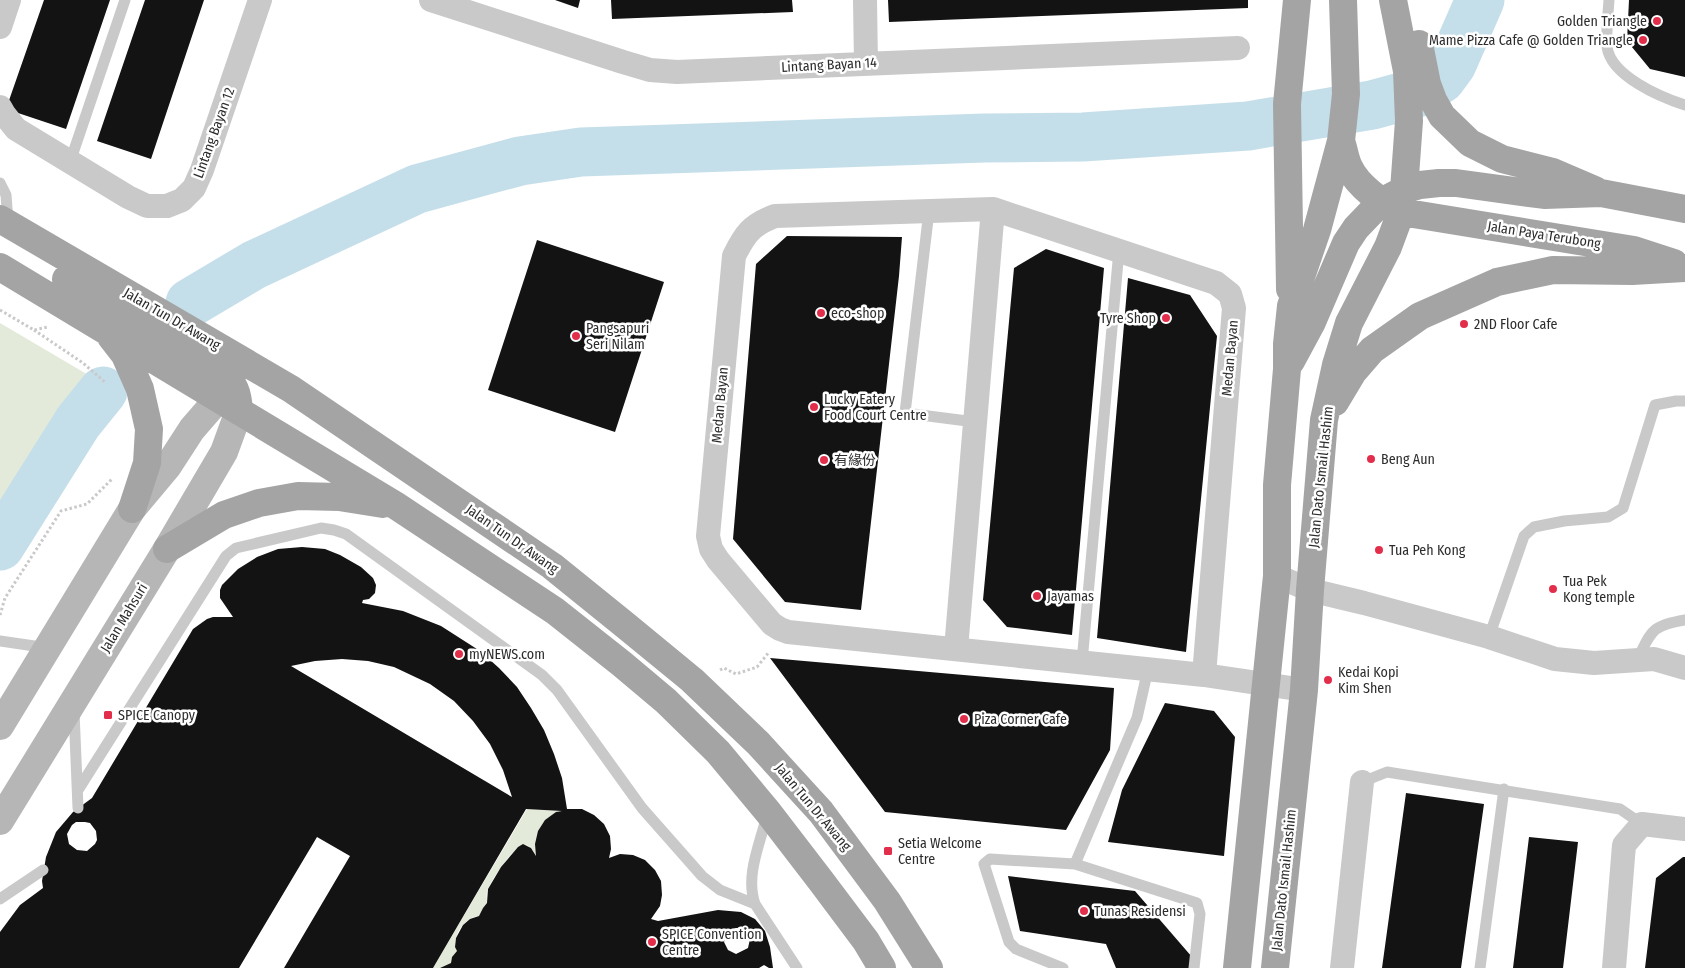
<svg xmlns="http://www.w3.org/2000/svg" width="1685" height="968" font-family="'Fira Sans Condensed','Noto Sans SC',sans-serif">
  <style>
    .green { fill: #e3ead9 }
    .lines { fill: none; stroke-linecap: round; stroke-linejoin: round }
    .stream { stroke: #c5dfea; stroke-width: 8 }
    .river { stroke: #c5dfea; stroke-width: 49 }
    .building { fill: #131313; fill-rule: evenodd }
    .path { stroke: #c9c9c9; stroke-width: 3; stroke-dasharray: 2.5 2.5; stroke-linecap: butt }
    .lane { stroke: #c9c9c9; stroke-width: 11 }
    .street { stroke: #c9c9c9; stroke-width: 24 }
    .secondary { stroke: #b6b6b6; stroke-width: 28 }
    .primary { stroke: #a4a4a4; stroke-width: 28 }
    .poi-dot { fill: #e22e4b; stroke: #fff; stroke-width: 2 }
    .labels { text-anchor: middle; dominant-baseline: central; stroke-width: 5; stroke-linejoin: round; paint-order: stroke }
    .poi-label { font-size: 14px; fill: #2c2c2c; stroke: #fff; text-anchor: start }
    .street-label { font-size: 14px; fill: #2c2c2c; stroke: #fff }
  </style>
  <rect width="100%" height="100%" fill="#fff"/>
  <!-- green -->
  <path class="green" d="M0,323l90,53 -90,149z
    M527,809l35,2 -6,1 -20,44c-2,-4 -5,-10 -10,-11 -10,-4 -36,37 -39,46 -1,4 0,8 0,12l-4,5 -4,8c-15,1 -28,21 -22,35l-5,6 -1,6 -11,5h-7z"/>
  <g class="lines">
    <!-- stream -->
    <path class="stream" d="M1455,57l17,8"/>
    <!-- river -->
    <path class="river" d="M190,303l64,-38 163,-76 103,-28 61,-9 403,-14 99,-1 165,-11 124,-21 48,-13 21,-13 11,-15 28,-64
      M0,546l78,-124 25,-31"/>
  </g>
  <!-- building -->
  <path class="building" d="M44,0h66l-44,129 -60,-20z
    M145,0h59l-53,159 -54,-18z
    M555,0h25l-2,8z
    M611,0h181l1,12 -181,7z
    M888,0h360v8l-359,14z
    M1629,0h56v77l-35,-8 -23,-28z
    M787,236l115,1 -3,39 -38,334 -76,-8 -52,-63 23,-275z
    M537,240l127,42 -49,150 -127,-42z
    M1046,249l58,19 -32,367 -65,-8 -24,-27 31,-332z
    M1128,278l62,17 27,41 -31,316 -89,-14z
    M302,547l23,2 15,6 21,12 12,11 3,7 -1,8 -6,6 -6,1 -1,3 41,8 38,15 39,25 19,17 18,19 14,21 13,22 10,24 8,24 5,31h15l12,6 10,9 6,12 1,13 -2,9 11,-4 13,1 12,5 10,10 6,11 1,14 -2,11 -9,13 7,2 60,-11 23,2 14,7 10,12 5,16 3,21h-4l-5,-3 -5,3h-319l11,-5 1,-6 5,-6 -2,-4 1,-9 7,-13 7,-6 9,-3 4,-8 4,-5 1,-14 13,-22 17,-20 5,-3 8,4 5,8 -1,-12 3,-13 7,-11 11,-8 6,-1 -36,-2 -93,159h-149l66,-112 -33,-19 -78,131h-239v-36l20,-27 23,-17 -1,-7 4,-24 10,-25 17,-20 19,-14 101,-169 14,-10 6,-2h20l-13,-19v-8l2,-5 16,-16 19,-12 21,-8zM342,659l26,2 26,6 36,17 24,17 19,20 17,23 13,26 9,27 -221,-131 24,-5zM76,822h9l5,1 6,8 1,9 -2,4 -8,7 -10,-1 -8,-6 -2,-10 5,-9zM736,928h4l7,4 3,7 -2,9 -12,6 -8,-4 -4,-8 2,-8 2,-3z
    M770,658l344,30 -4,62 -44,80 -181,-18z
    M1165,703l49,8 21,26 -11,119 -116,-14 14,-52z
    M1406,793l78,11 -23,164h-79z
    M1529,837l49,5 -15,126h-50z
    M1683,857h2v111h-40l11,-90z
    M1008,876l127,15 57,66 -1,11h-75l-10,-24 -86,-13z"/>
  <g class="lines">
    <!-- path -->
    <path class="path" d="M0,310l34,20 14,-3
      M34,330l49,33 23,20
      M0,615l5,-17 56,-87 26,-7 25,-25
      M720,670l4,-2 12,6 21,-7 12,-15"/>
    <!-- lane -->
    <path class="lane" d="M1609,0c-1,15 -3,32 -2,47 4,29 53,50 78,58
      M70,162l55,-162
      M0,183l6,12 2,27
      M929,211l-24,202 70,9
      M1489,637l35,-101 10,-9 30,-6 44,-4 15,-9 32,-103 21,-4h9
      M0,641l48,7
      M1637,660c15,-29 13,-34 48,-40
      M1082,662l37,-412
      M74,711l4,97
      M1362,782l25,-10 233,37 22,15
      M78,790l148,-234 10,-8 85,-20 13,2 12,4 196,141 15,15 85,118 60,68 18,14 35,14
      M767,815c-7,29 -22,61 -12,89l42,64
      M1075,864l62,-146 11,-49
      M0,899l43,-29
      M1063,968l-47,-19 -7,-7 -25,-78 6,-5 85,5 122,39 3,11 -6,54
      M1480,968l24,-179"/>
    <!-- street -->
    <path class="street" d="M431,0l192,62 27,8 27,2 561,-24
      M865,0l1,64
      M0,27l9,-27
      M0,107l4,7 12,15 112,68 19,9h20l15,-6 12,-12 8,-18 58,-170
      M1277,576l33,14 54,13 125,34 66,22 39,4 60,-4 31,9
      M956,649l37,-440
      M1204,675l30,-367 -4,-14 -14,-11 -223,-74 -218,7c-24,9 -30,18 -41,40l-26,280 3,13 7,11 54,64 8,5 8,3 416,43 100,15
      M1342,968l20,-186
      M1614,968l10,-123 18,-21 43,5"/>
    <!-- secondary -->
    <path class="secondary" d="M0,726l132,-217 36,-43 24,-37 26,-30
      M0,821l167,-272 57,-97 15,-41"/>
    <!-- primary -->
    <path class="primary" d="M1419,44l8,40 6,16 9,16 28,27 32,16 51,13 42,18
      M1341,141c3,8 4,18 8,26 8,18 34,38 52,45l233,38 40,13
      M0,219l291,170 261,177 73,59 67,55 66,63 63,69 66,89 42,67
      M0,267l395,238 160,106 67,53 44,37 52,51 50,60 53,69 45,60 16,27
      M66,279l155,93c14,12 17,21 18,39
      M1290,289l-3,-185 10,-104
      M111,337l14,18 15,34 9,40 -2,34 -15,46
      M1291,361l21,-39 34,-79 10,-15 25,-26 23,-12 16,-5 19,-2h17l88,12 57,-2 84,16
      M1335,402l18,-30 19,-22 48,-34 77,-34 56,-12 79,1 53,-3
      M167,549l57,-34 35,-12 39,-7 41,1 44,7
      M1237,968l40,-392v-91l10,-116v-25l4,-38 26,-76 24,-89 5,-47 -3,-94
      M1275,968l29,-278 6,-100 14,-170 12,-55 13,-42 39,-76 13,-35 3,-22 5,-69 -2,-50 -14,-71"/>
  </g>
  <!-- markers -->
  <g class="poi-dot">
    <circle cx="1657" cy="21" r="5"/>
    <circle cx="1643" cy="40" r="5"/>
    <circle cx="821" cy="313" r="5"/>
    <circle cx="1166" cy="318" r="5"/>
    <circle cx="1464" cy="324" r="5"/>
    <circle cx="576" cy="336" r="5"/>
    <circle cx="814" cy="407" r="5"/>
    <circle cx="1371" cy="459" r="5"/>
    <circle cx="824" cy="460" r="5"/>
    <circle cx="1379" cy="550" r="5"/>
    <circle cx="1553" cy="589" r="5"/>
    <circle cx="1037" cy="596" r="5"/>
    <circle cx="459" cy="654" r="5"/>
    <circle cx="1328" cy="680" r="5"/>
    <rect x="103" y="710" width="10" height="10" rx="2.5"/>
    <circle cx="964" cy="719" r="5"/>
    <rect x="883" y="846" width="10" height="10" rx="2.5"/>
    <circle cx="1084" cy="911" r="5"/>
    <circle cx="652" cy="942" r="5"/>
  </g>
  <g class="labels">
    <!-- poi labels -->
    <g class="poi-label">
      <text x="1647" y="21" text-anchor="end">Golden Triangle</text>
      <text x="1633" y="40" text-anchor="end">Mame Pizza Cafe @ Golden Triangle</text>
      <text x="831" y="313">eco-shop</text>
      <text x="1156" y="318" text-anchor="end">Tyre Shop</text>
      <text x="1474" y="324">2ND Floor Cafe</text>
      <text x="586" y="328">Pangsapuri<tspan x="586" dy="16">Seri Nilam</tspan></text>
      <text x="824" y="399">Lucky Eatery<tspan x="824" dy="16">Food Court Centre</tspan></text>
      <text x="1381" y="459">Beng Aun</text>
      <text x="834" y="460">有緣份</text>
      <text x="1389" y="550">Tua Peh Kong</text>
      <text x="1563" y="581">Tua Pek<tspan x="1563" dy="16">Kong temple</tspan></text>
      <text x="1047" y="596">Jayamas</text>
      <text x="469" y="654">myNEWS.com</text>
      <text x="1338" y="672">Kedai Kopi<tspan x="1338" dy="16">Kim Shen</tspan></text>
      <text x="118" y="715">SPICE Canopy</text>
      <text x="974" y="719">Piza Corner Cafe</text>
      <text x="898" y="843">Setia Welcome<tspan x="898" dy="16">Centre</tspan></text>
      <text x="1094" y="911">Tunas Residensi</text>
      <text x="662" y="934">SPICE Convention<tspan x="662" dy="16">Centre</tspan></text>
    </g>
    <!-- street labels -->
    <g class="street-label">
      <text transform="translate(829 65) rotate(-3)">Lintang Bayan 14</text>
      <text transform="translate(214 133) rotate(-70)">Lintang Bayan 12</text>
      <text transform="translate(1544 235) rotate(9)">Jalan Paya Terubong</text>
      <text transform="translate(172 319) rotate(30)">Jalan Tun Dr Awang</text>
      <text transform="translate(1230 358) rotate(-85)">Medan Bayan</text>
      <text transform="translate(720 405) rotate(-85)">Medan Bayan</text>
      <text transform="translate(1321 477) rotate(-84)">Jalan Dato Ismail Hashim</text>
      <text transform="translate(512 539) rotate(35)">Jalan Tun Dr Awang</text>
      <text transform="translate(124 618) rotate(-59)">Jalan Mahsuri</text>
      <text transform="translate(813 807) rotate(50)">Jalan Tun Dr Awang</text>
      <text transform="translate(1284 880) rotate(-84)">Jalan Dato Ismail Hashim</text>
    </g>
  </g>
</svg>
